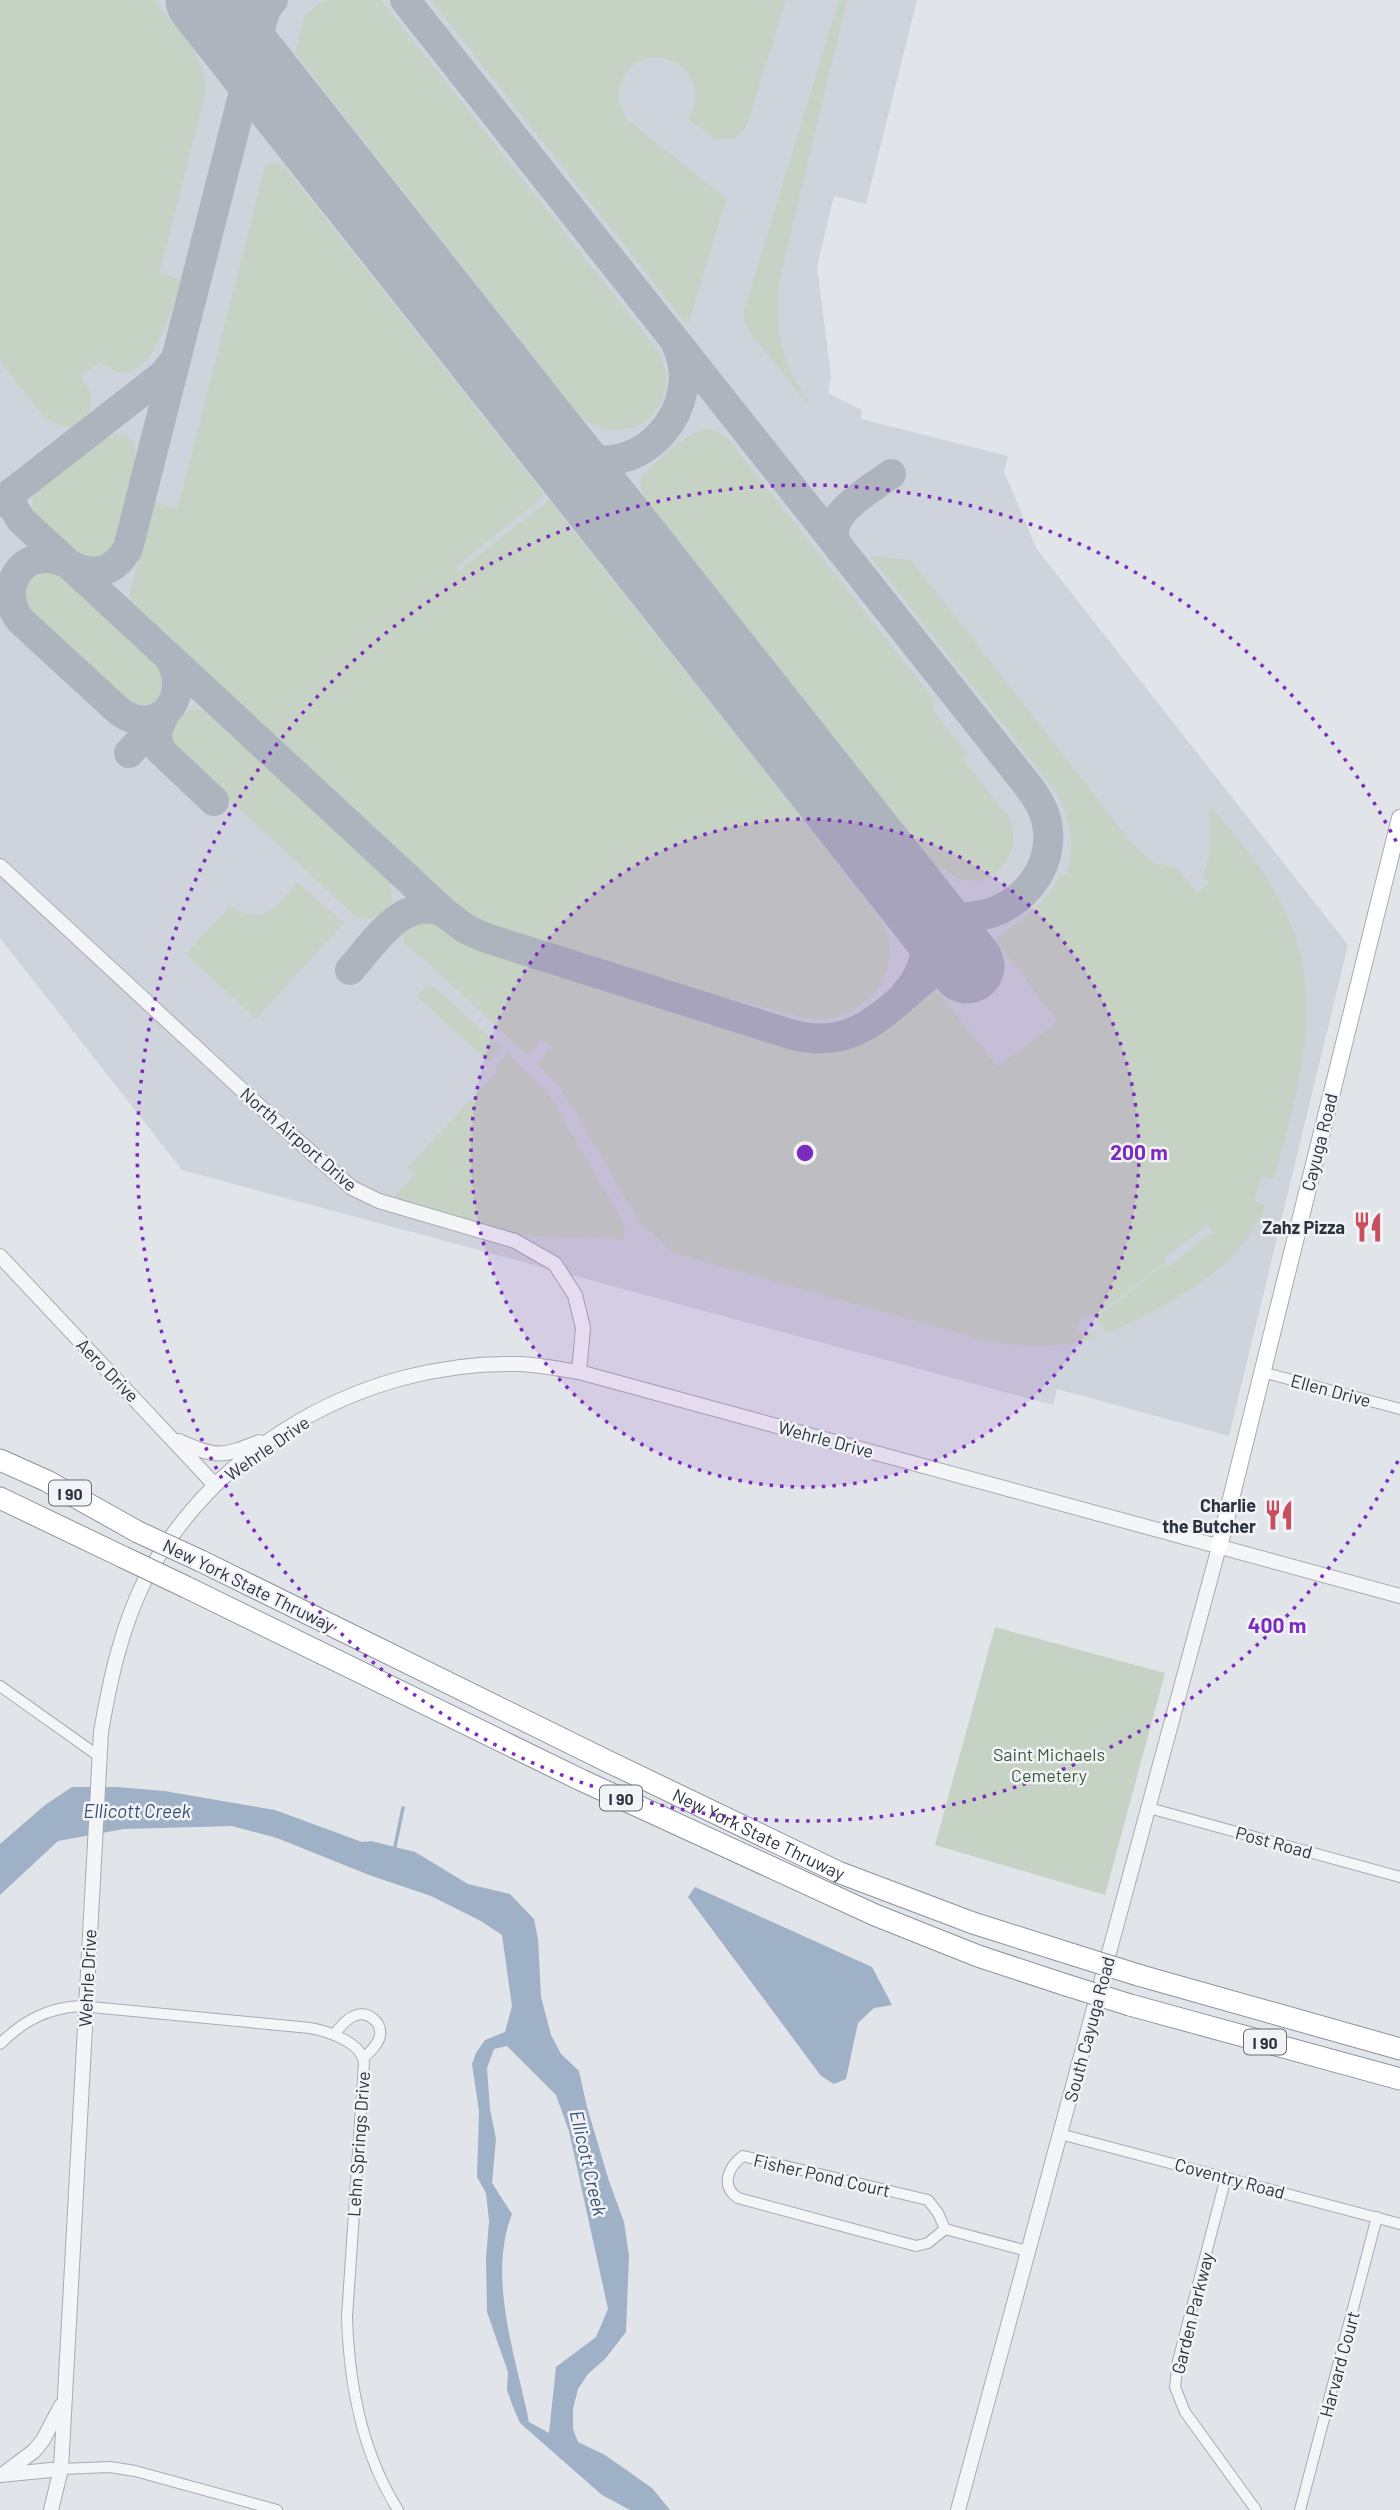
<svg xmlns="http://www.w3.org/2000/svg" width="1400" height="2510" font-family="Barlow,sans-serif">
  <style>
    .built { fill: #cfd3db }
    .green { fill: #c6d2c3 }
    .water { fill: #9fb1c7; fill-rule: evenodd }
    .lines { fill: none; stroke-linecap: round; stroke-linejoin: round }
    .stream { stroke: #9fb1c7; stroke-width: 3.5 }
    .taxiway { stroke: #aeb4be; stroke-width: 30 }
    .runway { stroke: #aeb4be; stroke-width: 75 }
    .minor-casing { stroke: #a7abb3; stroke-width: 12 }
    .tertiary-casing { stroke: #a7abb3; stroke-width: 16 }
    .secondary-casing { stroke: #a7abb3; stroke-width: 18 }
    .motorway-casing { stroke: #8a919f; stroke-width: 23 }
    .minor { stroke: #f4f5f7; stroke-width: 10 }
    .tertiary { stroke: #f4f5f7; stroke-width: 14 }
    .secondary { stroke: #fff; stroke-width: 16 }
    .motorway { stroke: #fff; stroke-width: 21 }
    .motorway-bridge-casing { stroke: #8a919f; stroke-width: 23; stroke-linecap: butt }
    .motorway-bridge { stroke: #fff; stroke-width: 21 }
    .ring { fill: none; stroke: #7b2cbf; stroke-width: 3.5; stroke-dasharray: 3.5 7 }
    .labels { text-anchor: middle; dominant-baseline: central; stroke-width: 5; stroke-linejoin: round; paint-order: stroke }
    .shield { fill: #f1f3f6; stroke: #666c77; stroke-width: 2 }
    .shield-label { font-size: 16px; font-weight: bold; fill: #2b3240 }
    .street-label { font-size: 18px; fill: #2b3240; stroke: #f1f3f6 }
    .poi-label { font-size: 18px; font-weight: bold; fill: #2b3240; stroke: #f1f3f6; text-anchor: end }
    .park-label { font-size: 18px; fill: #3e5a39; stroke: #f1f3f6 }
    .water-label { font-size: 19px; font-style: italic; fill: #374f71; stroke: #f1f3f6 }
    .centre { fill: #7b2cbf; stroke: #f1f3f6; stroke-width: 3.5 }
    .ring-label { font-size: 21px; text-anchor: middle; font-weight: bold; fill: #7b2cbf; stroke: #f1f3f6; stroke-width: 5; stroke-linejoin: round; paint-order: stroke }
  </style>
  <rect width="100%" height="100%" fill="#e1e4e9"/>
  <!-- built -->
  <path class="built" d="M0,0h917l-51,204 -32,-8 -17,70 14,111 -3,16 34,17 -1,9 147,37 -4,15 32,77 312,397 -119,491 -172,-47 -4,16 -871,-235 -182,-232z"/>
  <!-- green -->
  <path class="green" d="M0,0h153c22,27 56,56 52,94l-45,178 5,3 17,5c-13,33 -34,124 -82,81l-19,16 10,15 -1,20 -10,12 -7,3 -10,-1 -18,-8 -45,-57z
    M325,0h56l278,352c27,55 -28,101 -78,65l-286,-364 10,-38z
    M431,0h355l-39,125 -12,13 -21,1 -26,-20c29,-49 -40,-87 -65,-41 -7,14 -4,28 4,41l99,80 -37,123h-4z
    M839,0h8l-67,278c-7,43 1,87 28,122l-2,2 -58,-72 -4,-10v-9z
    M275,162l9,4 259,327 -2,5 -85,69 3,4 90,-71 326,411c6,10 12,19 14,30 7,44 -36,83 -78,78l-135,-34 -202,-66 -13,-8 -329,-305 -2,-12 23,-92 25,6 86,-338 2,-4z
    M704,429l13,2 12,9 206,261 -3,8 35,45 -5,4 47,59c18,44 -29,86 -66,51l-4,2 -296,-374 -3,-13c4,-16 48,-49 64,-54z
    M116,434c8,1 14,3 18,11 8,18 -13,79 -19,100 -18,31 -42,6 -60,-10 -8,-7 -18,-15 -22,-25 -3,-8 0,-15 5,-21l61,-47z
    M870,556l41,4 224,287 20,16 22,5 20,25 12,-9 -6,-8 6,-19v-52c24,28 50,57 68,90 53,96 23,186 -3,284l-12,-3 -8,25 9,3 2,4c-30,67 -94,93 -155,125l-4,-2 -10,-13 70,-55 4,3 43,-34 -6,-7 -43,33 2,3 -72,56 -3,-3 -10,6 -6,12 11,3 8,-2v5c-39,11 -75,10 -114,1l-306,-86 -36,-33 -59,-102 -20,-31 -22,-23 8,-6v-6l6,-6 -9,-7 -15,16 -102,-95 -21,-16v-8l-3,-1c15,-29 34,-11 53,1 10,6 20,11 31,15l314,100c17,2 34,4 50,-2 32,-12 59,-41 86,-61l63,79 60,-46 -63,-81c25,-19 51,-36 65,-66l6,1c10,-27 5,-56 -9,-82z
    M45,571l18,5 97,91 6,17 -7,17 -17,8 -16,-5 -101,-93c-6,-19 0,-34 20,-40z
    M197,709l14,4 178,166 4,19c-5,18 -21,26 -38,18l-180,-167c-8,-19 1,-37 22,-40z
    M297,882l47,41 -88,96 -70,-65 44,-48c33,21 47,1 67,-24z
    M428,985l9,4 64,59 -12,14 -72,-66z
    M508,1053l43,45 72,124 2,10 -2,8c-29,-4 -58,-1 -88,-4 -48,-5 -96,-24 -142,-38l22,-24 -7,-7 89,-96 -2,-4z
    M995,1627l170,46 -60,222 -170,-50z"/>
  <!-- water -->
  <path class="water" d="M72,1787h45l47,4 111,19 87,32 9,-1 44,11 53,32 42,10 24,25 4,20 3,58 10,38 10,19 18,17 8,36 22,74 15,41 5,34 -3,76 -21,27 -17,15 -10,15 -5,20v20l5,13 27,13 47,33 18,22h-40l-28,-15 -82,-72 -7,-16 -6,-17 1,-18 -21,-60 -1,-53 3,-38 -3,-28 -9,-16 2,-66 -7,-47 4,-11 9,-13 20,-8 7,-26 -10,-71 -21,-14 -50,-25 -62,-21 -92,-37 -45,-12 -108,3 -66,12 -58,54v-51l45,-39zM507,2046l49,49 13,36 39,178 -12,28 -40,30 -7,66 -20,-11c-13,-66 -42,-143 -17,-208l-20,-31 4,-44 -6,-30 -3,-41 7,-19z
    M695,1887l177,80 20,38 -18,3 -16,15 -12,56 -12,5 -13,-8 -133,-179z"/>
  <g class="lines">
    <!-- stream -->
    <path class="stream" d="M394,1851l9,-43"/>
    <!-- taxiway -->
    <path class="taxiway" d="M212,0l27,6 29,-6
      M405,0l624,787c10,14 18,27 19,44 5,59 -62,105 -115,78 -18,-9 -30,-26 -43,-41
      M224,27l20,36 2,18
      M536,421c14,15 27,30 47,36 62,20 121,-52 94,-111
      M11,493l2,14 8,13 424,393 21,16 20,9 304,96c63,18 92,-20 137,-57
      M0,502l163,-127 12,-15
      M839,548c-21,-32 30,-57 52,-74
      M170,659c22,38 -11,80 -50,53l-99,-91c-21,-23 -8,-64 26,-63 19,0 32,17 52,13 14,-2 23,-12 29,-23l133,-523 5,-16 7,-9
      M164,715l-8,18 4,17 54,51
      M129,753l33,-35
      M906,892c23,33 29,68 0,101
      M350,970c24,-27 54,-77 95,-57"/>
    <!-- runway -->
    <path class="runway" d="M203,0l764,966"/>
    <!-- minor casing -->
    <g class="minor-casing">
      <path id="minor" d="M1262,1372l138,37
        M0,1686l100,71
        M1149,1808l251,69
        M334,2035c5,-7 12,-16 20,-19 14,-6 28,6 26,20 -2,9 -10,16 -17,22
        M0,2044c23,-23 47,-36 80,-38l230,22c17,3 52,14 54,35l-17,254c2,66 15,136 51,193
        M1060,2134l340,90
        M1226,2177l-48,184 -3,26 10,25 71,98
        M945,2229l-17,14 -12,3 -178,-48c-18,-12 -10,-31 5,-42l185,44 10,13 7,16 82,22
        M61,2469l49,-2 25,4 142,39
        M1300,2510l77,-293"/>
    </g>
    <!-- tertiary casing -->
    <g class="tertiary-casing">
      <path id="tertiary" d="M0,866l281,260 71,62 27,13 136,40 40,23 20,31 8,33 -4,44
        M0,1256l215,229
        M179,1441c37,17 43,16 80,1
        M0,2475l61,-6
        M2,2475l32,-24 9,-11 18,-34
        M51,2510l10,-41 40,-737c9,-52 20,-104 44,-152 69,-134 221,-219 371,-216 21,0 42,5 63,8l821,224
        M958,2510l261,-963"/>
    </g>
    <!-- secondary casing -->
    <g class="secondary-casing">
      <path id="secondary" d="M1219,1547l181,-729"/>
    </g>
    <!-- motorway casing -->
    <g class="motorway-casing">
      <g id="motorway">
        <path d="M0,1460l47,21 91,51"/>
        <path d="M0,1498l123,59"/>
        <path id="s1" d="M201,1561l406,200 231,111 135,51 101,32"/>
        <path d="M186,1587l395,193 294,135 103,41 88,29"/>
        <path d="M1138,1975l262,74"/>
        <path d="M1130,2005l270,74"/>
      </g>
    </g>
    <!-- minor -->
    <use href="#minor" class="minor"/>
    <!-- tertiary -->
    <use href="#tertiary" class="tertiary"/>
    <!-- secondary -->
    <use href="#secondary" class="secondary"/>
    <!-- motorway -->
    <use href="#motorway" class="motorway"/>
    <!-- motorway-bridge casing -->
    <g class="motorway-bridge-casing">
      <path id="motorway-bridge" d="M138,1532l63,29
        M123,1557l63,30
        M1074,1955l64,20
        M1066,1985l64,20"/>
    </g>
    <!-- motorway-bridge -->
    <use href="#motorway-bridge" class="motorway-bridge"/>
  </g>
  <!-- distance rings -->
  <circle cx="805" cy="1153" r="334" fill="#7b2cbf" fill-opacity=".12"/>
  <g class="ring">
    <circle cx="805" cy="1153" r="334"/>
    <path d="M1398 1461A668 668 0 1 1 1398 845"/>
  </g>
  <!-- icons -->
  <defs>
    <g id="restaurant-bare" transform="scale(2.415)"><path d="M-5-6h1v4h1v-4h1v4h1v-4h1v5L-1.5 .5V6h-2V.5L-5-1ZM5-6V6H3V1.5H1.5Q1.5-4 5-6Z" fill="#c64e5d" stroke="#f1f3f6" stroke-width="2.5" paint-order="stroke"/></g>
  </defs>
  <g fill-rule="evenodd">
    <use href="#restaurant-bare" x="1368" y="1227"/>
    <use href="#restaurant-bare" x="1279" y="1515"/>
  </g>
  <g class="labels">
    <!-- shield labels -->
    <g class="shield">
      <rect x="49" y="1480.5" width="42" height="25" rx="5"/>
      <rect x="600" y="1785.5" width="42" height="25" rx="5"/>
      <rect x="1244" y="2029.5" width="42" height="25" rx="5"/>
    </g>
    <g class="shield-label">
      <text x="70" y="1493">I 90</text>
      <text x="621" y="1798">I 90</text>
      <text x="1265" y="2042">I 90</text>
    </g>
    <!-- street labels -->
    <g class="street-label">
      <text transform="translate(299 1139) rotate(41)">North Airport Drive</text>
      <text transform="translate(1319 1142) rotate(-76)">Cayuga Road</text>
      <text transform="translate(108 1370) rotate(46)">Aero Drive</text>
      <text transform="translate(1331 1390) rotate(15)">Ellen Drive</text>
      <text transform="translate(826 1439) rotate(15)">Wehrle Drive</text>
      <text transform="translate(267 1448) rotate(-35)">Wehrle Drive</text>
      <text transform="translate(249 1585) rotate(26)">New York State Thruway</text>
      <text stroke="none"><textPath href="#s1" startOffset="621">New York State Thruway</textPath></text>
      <text transform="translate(1274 1842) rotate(15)">Post Road</text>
      <text transform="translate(87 1978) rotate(-87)">Wehrle Drive</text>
      <text transform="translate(1089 2029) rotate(-75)">South Cayuga Road</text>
      <text transform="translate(358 2144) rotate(-86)">Lehn Springs Drive</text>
      <text transform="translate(822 2175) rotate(13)">Fisher Pond Court</text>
      <text transform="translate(1230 2178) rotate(15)">Coventry Road</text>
      <text transform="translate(1192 2313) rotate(-76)">Garden Parkway</text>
      <text transform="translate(1339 2364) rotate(-75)">Harvard Court</text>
    </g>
    <!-- poi labels -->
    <g class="poi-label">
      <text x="1345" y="1227">Zahz Pizza</text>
      <text x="1256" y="1505">Charlie<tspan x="1256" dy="21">the Butcher</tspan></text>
    </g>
    <!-- park labels -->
    <g class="park-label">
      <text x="1049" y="1754">Saint Michaels<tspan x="1049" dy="21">Cemetery</tspan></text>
    </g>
    <!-- water labels -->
    <g class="water-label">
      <text x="137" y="1810">Ellicott Creek</text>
      <text transform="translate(589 2163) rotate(77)">Ellicott Creek</text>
    </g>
  </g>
  <circle cx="805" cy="1153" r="10" class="centre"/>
  <g class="ring-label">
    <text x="1139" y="1160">200 m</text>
    <text x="1277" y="1633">400 m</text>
  </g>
</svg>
